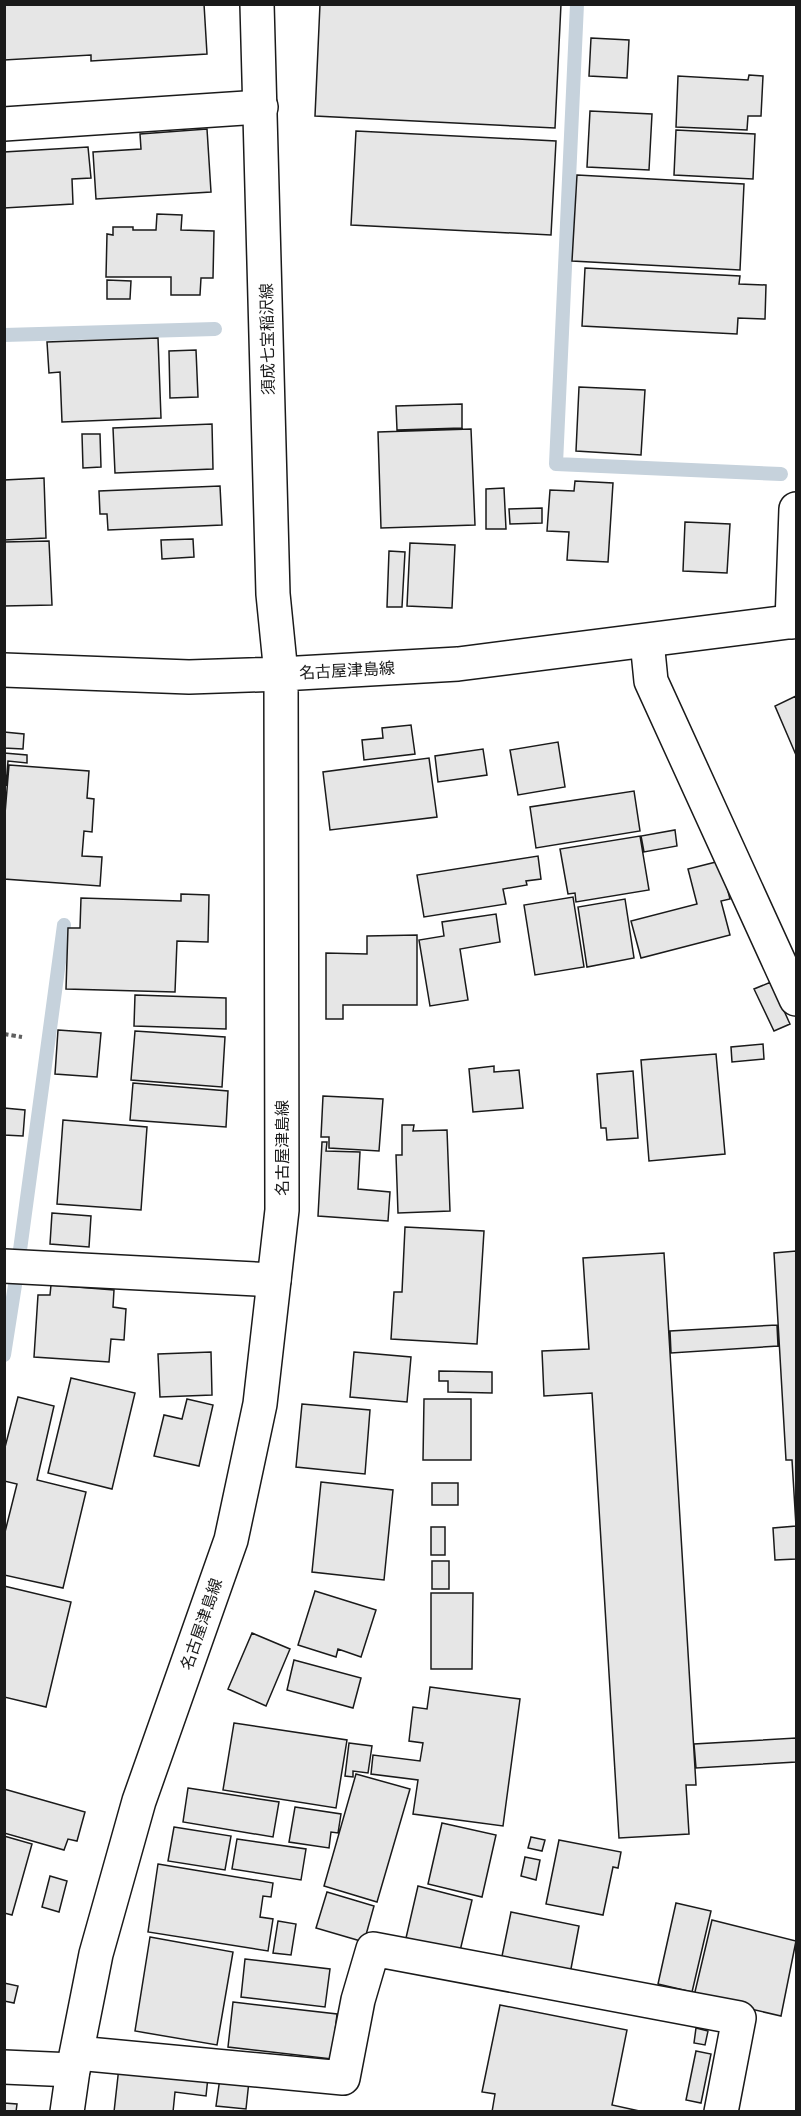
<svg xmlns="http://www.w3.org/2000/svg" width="801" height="2116" font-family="'PT Serif','Noto Sans JP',serif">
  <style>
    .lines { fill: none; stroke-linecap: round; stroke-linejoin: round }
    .stream { stroke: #c6d2dc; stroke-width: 14 }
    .building { fill: #e6e6e6; stroke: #1a1a1a; stroke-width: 1.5 }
    .street-casing { stroke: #1a1a1a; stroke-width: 36 }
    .secondary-casing { stroke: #1a1a1a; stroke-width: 36 }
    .primary-casing { stroke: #1a1a1a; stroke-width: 36 }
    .path { stroke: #5f5f5f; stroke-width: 4; stroke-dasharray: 4.5 3; stroke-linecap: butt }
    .street { stroke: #fff; stroke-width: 33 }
    .secondary { stroke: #fff; stroke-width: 33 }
    .primary { stroke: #fff; stroke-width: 33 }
    .labels { text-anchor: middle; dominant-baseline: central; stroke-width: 4.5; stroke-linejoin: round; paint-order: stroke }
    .street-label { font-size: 16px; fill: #1a1a1a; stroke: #fff }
  </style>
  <rect width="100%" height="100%" fill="#fff"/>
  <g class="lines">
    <!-- stream -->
    <path class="stream" d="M577,4l-21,460 225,10
      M4,335l211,-6
      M20,1250l44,-325
      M4,1355l11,-70"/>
  </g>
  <!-- building -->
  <path class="building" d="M4,4h200l3,50 -116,7v-6l-87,5z
    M320,4h241l-6,124 -240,-12z
    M591,38l38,2 -2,38 -38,-2z
    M749,75l14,1 -2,40h-13l-1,14 -71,-3 2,-51 70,4z
    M590,111l62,3 -3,56 -62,-3z
    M207,129l4,63 -115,7 -3,-47 48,-3 -1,-15z
    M676,130l79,4 -2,45 -79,-4z
    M356,131l200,10 -5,94 -200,-10z
    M88,147l3,31 -19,1 1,25 -69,4v-56z
    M577,175l167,9 -4,86 -168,-9z
    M157,214l25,1 -1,15 33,1 -1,47h-12l-1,17h-29v-18h-65l1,-43 6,1v-8h20v3h23z
    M585,268l155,8 -1,8 27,1 -1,34 -27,-1 -1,16 -155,-8z
    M107,280l24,1 -1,18h-23z
    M158,338l3,80 -99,4 -2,-50 -11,1 -2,-31z
    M196,350l2,47 -28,1 -1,-47z
    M579,387l66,3 -4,65 -65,-4z
    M462,404v24l-65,2 -1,-24z
    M212,424l1,45 -98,4 -2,-45z
    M471,429l4,96 -94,3 -3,-96z
    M82,434h18l1,33 -18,1z
    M44,478l2,60 -42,2v-60z
    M575,481l38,2 -5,79 -41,-2 2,-28 -22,-1 3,-41 24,1z
    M220,486l2,39 -114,5 -1,-16h-7l-1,-23z
    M504,488l2,41h-20v-40z
    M542,508v15l-32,1 -1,-15z
    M685,522l45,2 -3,49 -44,-2z
    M193,539l1,18 -32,2 -1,-19z
    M49,541l3,64 -48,1v-64z
    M410,543l45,2 -3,63 -45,-2z
    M389,551l16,1 -3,55h-15z
    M796,696v59l-21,-49z
    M411,725l4,29 -51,6 -2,-20 21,-2 -1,-10z
    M4,732l20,2 -1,15 -19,-1z
    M558,742l7,45 -47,8 -8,-45z
    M483,749l4,26 -49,7 -3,-26z
    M4,753l23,2v8l-19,-2 -2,25z
    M429,758l8,59 -107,13 -7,-58z
    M9,765l80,6 -2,27 7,1 -2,33 -8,-1 -2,25 20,1 -2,29 -96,-7v-53z
    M634,791l6,40 -104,17 -6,-41z
    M675,830l2,16 -33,6 -3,-16z
    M640,836l9,54 -73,12 -1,-9 -7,1 -8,-45z
    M538,856l3,23 -15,2 1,4 -24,4 3,15 -82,13 -7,-42z
    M720,861l10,38 -9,2 9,34 -89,23 -10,-37 66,-17 -9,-35z
    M181,894l28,1 -1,47 -31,-1 -2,51 -109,-3 2,-61h12l1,-30 100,3z
    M573,897l11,70 -49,8 -11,-70z
    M625,899l9,59 -47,9 -9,-60z
    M496,914l4,28 -40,7 8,51 -38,6 -11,-66 25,-4 -2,-14z
    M417,935v70h-74v14h-17v-66l41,1v-18z
    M771,982l19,42 -16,7 -20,-42z
    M135,995l91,3v31l-92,-3z
    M58,1030l43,3 -4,44 -42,-3z
    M135,1031l90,6 -3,50 -91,-7z
    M763,1044l1,15 -32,3 -1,-15z
    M716,1054l9,100 -76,7 -8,-101z
    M494,1066v6l25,-2 4,38 -50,4 -4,-43z
    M633,1071l5,67 -31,2 -1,-12h-5l-4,-54z
    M133,1083l95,8 -2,36 -96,-7z
    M323,1096l60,3 -4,52 -50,-3v-11h-8z
    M4,1108l21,2 -2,26 -19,-1z
    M63,1120l84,7 -6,83 -84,-6z
    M402,1125h12l-1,6 34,-1 3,81 -52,2 -2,-58h6z
    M322,1142h5l-1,9 34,1 -2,37 32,3 -2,29 -70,-5z
    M52,1213l39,3 -2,31 -39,-3z
    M405,1227l79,4 -7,113 -86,-5 3,-47h8z
    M796,1251v308l-21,1 -2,-32 23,-2 -4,-66h-6l-12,-207z
    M664,1253l32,532h-10l3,49 -70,4 -27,-445 -48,3 -2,-45 47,-2 -6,-91z
    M51,1285l63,5 -1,17 13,2 -2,31 -13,-1 -2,23 -75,-5 4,-62h12z
    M777,1325l1,21 -107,7 -1,-22z
    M211,1352l1,43 -52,2 -2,-43z
    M354,1352l57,5 -4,45 -57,-5z
    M439,1371l53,1v21l-44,-1v-11h-9z
    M71,1378l64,15 -23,96 -64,-16z
    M18,1397l36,9 -17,74 49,12 -23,96 -59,-13v-39l13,-52 -13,-3v-30z
    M187,1399l26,6 -14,61 -45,-10 10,-41 18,4z
    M424,1399h47v61h-48z
    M302,1404l68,6 -5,64 -69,-7z
    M321,1482l72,8 -9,90 -72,-8z
    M432,1483h26v22h-26z
    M431,1527h14v28h-14z
    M432,1561h17v28h-17z
    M4,1586l67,16 -25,105 -42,-10z
    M315,1591l61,19 -15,47 -23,-8 -2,8 -38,-12z
    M431,1593h42l-1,76h-41z
    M252,1633l38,16 -24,57 -38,-17z
    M294,1660l67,18 -8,30 -66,-18z
    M430,1687l90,12 -17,127 -90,-12 5,-34 -47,-6 2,-19 47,6 3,-18 -14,-2 4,-34 14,2z
    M234,1723l113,17 -11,68 -113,-18z
    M796,1738v24l-100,6 -2,-24z
    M349,1743l23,3 -4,27 -15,-2v6l-8,-1z
    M356,1774l54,15 -33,113 -53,-16z
    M188,1788l91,14 -6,35 -90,-15z
    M4,1789l81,23 -8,29 -9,-2 -4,11 -60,-17z
    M295,1807l46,7 -3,19 -7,-1 -2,16 -40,-6z
    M442,1823l54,12 -14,62 -54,-13z
    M174,1827l57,9 -6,34 -57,-9z
    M4,1836l28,8 -20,71 -8,-2z
    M531,1837l14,3 -3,11 -14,-3z
    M237,1839l69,10 -5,31 -69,-11z
    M559,1840l62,12 -3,16 -5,-1 -10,48 -57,-11z
    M525,1857l15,3 -4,20 -15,-4z
    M158,1864l115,19 -2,14 -8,-1 -3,21 13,2 -5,32 -120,-19z
    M50,1876l17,5 -8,31 -17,-5z
    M418,1886l54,14 -12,51 -54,-13z
    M327,1892l47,14 -10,36 -48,-14z
    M676,1903l35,8 -19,81 -34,-8z
    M511,1912l68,14 -9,48 -69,-13z
    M712,1920l84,21 -15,75 -87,-20z
    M278,1921l18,3 -5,31 -18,-2z
    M150,1937l83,15 -16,93 -82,-14z
    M245,1959l85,10 -5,38 -84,-10z
    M4,1983l14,3 -4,17 -10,-2z
    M233,2002l104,12 -5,45 -104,-12z
    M500,2005l127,25 -15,75 32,7h-152l3,-18 -13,-2z
    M696,2028l12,3 -3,14 -11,-2z
    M696,2051l15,3 -10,49 -15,-3z
    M119,2067l89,10 -2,19 -31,-4 -2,20h-59z
    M220,2078l29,3 -3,28 -30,-3z
    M4,2103l13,1 -1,8h-12z"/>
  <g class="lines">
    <!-- street casing -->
    <g class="street-casing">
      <path id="street" d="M4,124l257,-17
        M792,622l4,-113
        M647,641l4,40 145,318
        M4,1266l270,14
        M77,2053l266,25 15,-78 15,-51 366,69 -18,94"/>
    </g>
    <!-- secondary casing -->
    <g class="secondary-casing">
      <path id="secondary" d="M4,670l185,7 92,-3 -8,-80 -16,-590
        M4,2067l69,3"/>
    </g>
    <!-- primary casing -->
    <g class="primary-casing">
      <path id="primary" d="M67,2112l6,-42 23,-116 43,-153 92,-261 29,-136 22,-194 -1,-536 177,-10 338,-43"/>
    </g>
    <!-- path -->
    <path class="path" d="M4,1034l18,3"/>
    <!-- street -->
    <use href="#street" class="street"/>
    <!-- secondary -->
    <use href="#secondary" class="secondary"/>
    <!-- primary -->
    <use href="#primary" class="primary"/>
  </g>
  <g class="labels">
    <!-- street labels -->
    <g class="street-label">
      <text transform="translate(267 339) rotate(-91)">須成七宝稲沢線</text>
      <text transform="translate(347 670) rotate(-3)">名古屋津島線</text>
      <text transform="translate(282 1148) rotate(-90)">名古屋津島線</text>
      <text transform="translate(201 1624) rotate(-71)">名古屋津島線</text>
    </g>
  </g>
  <!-- border -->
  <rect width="801" height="2116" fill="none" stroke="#1a1a1a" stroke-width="12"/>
</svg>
